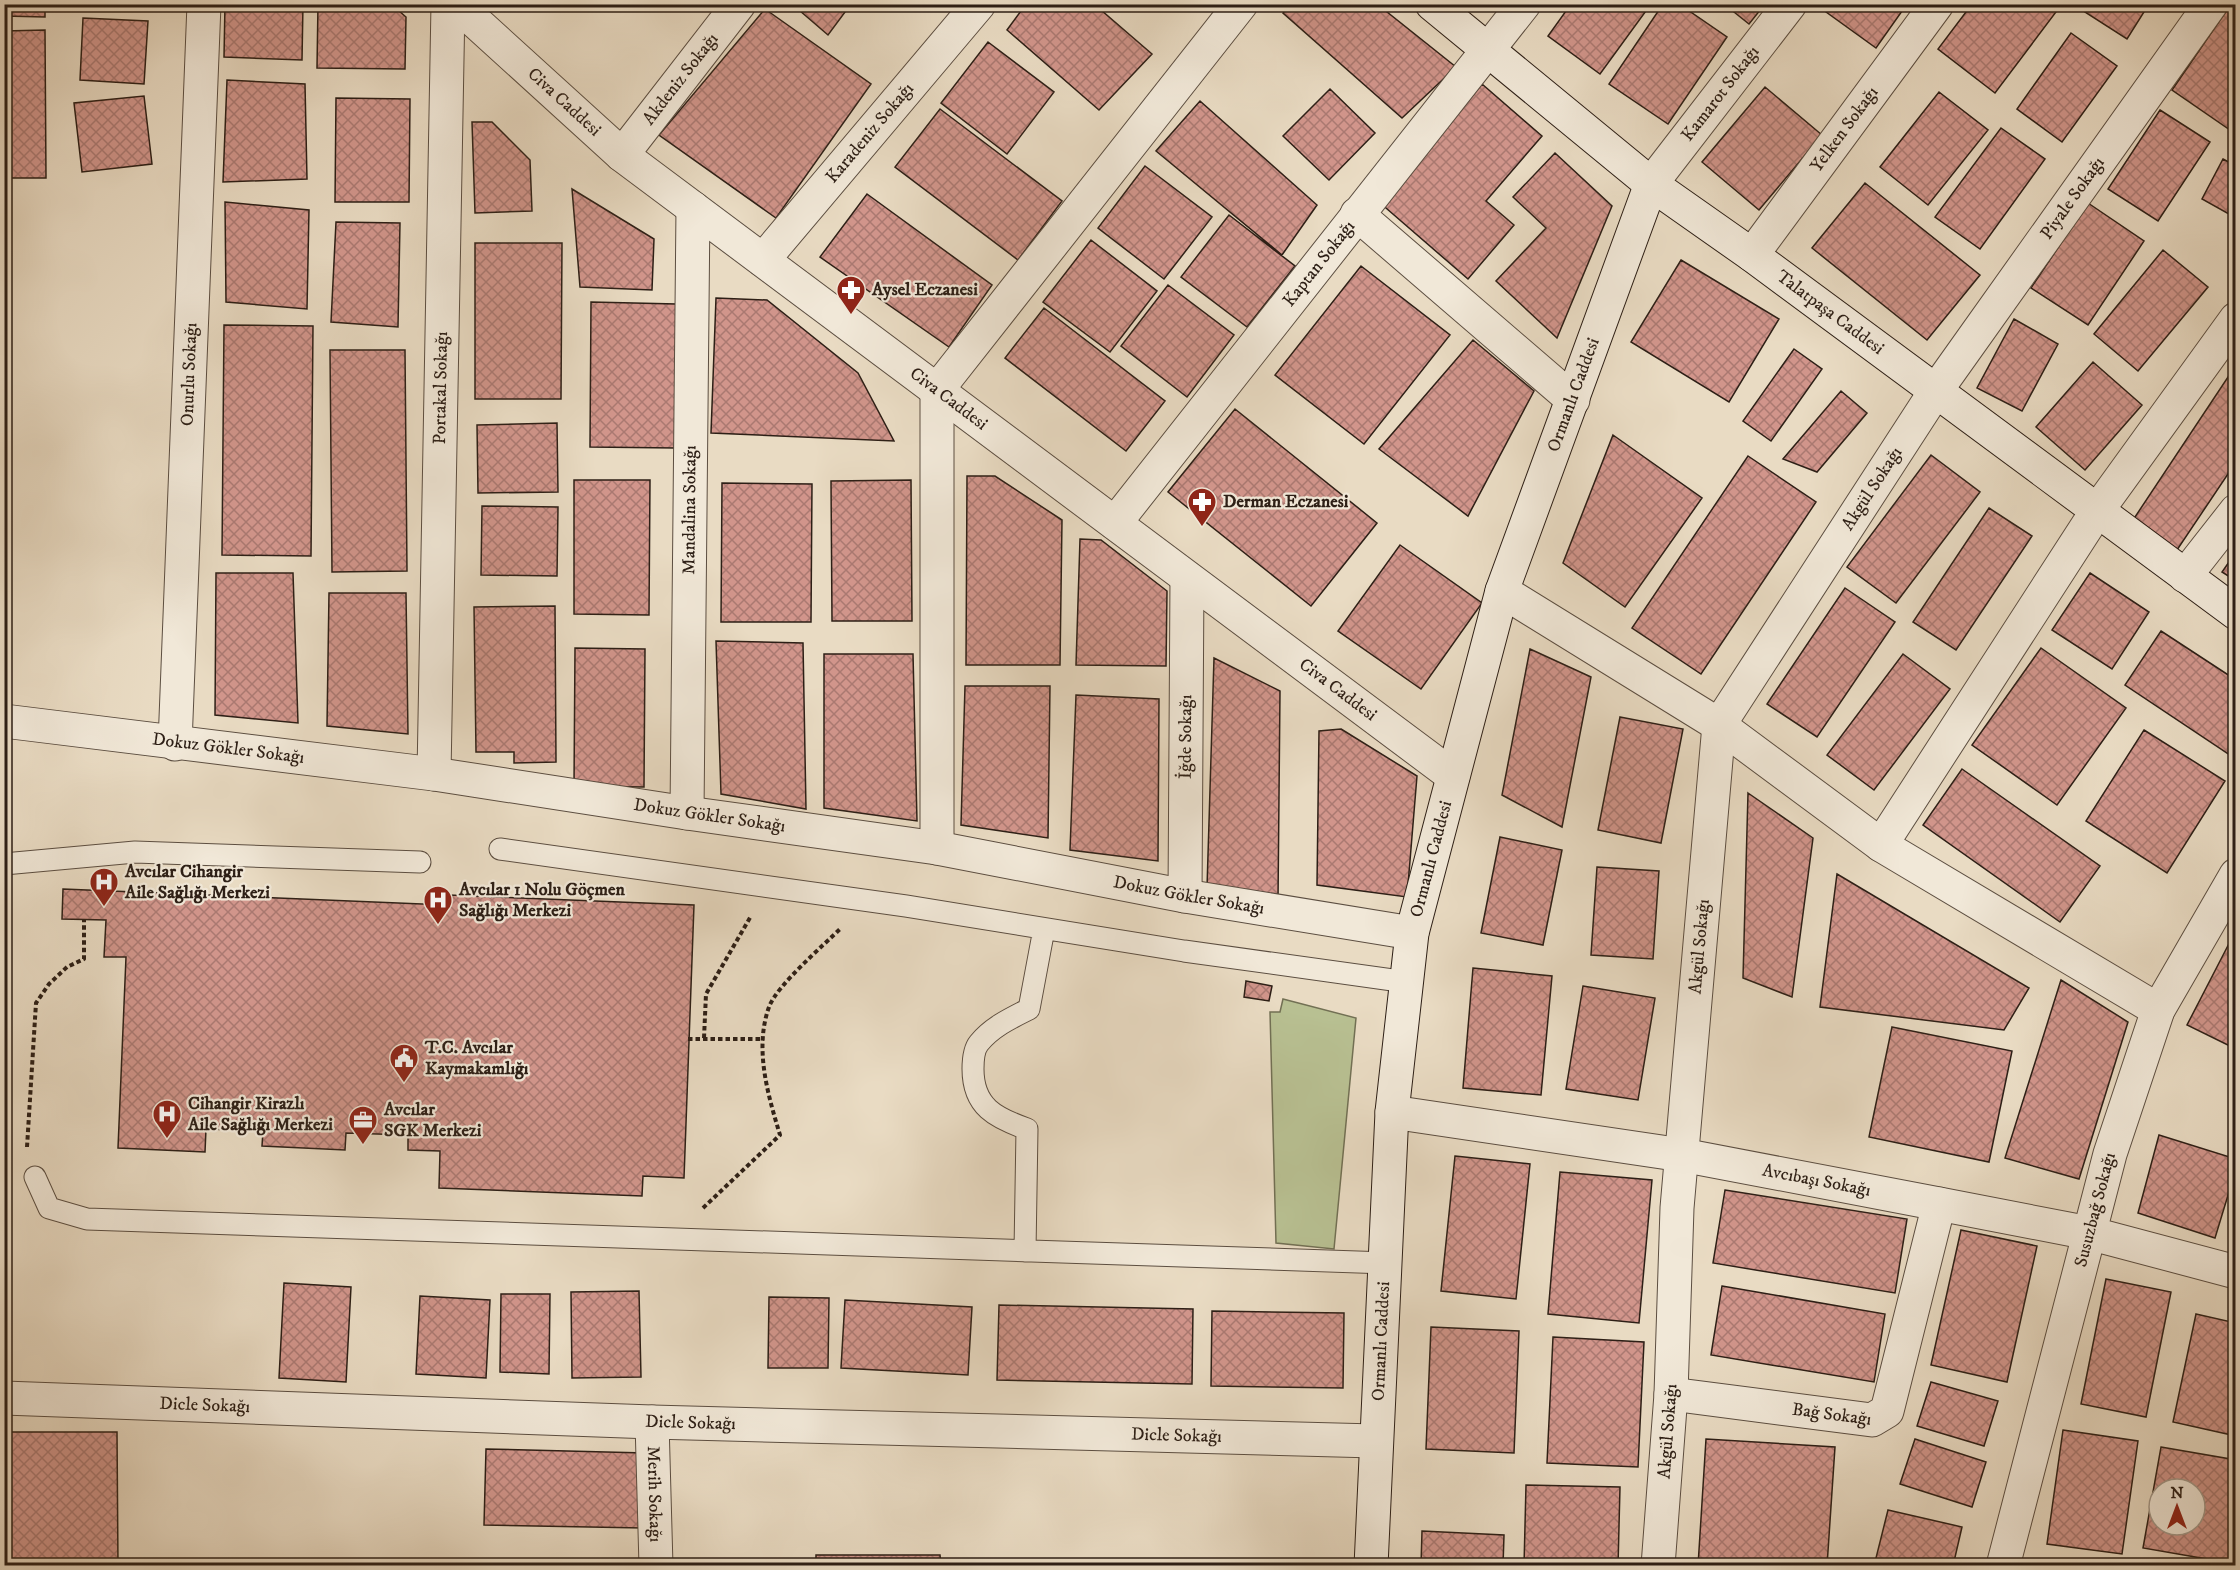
<svg xmlns="http://www.w3.org/2000/svg" width="2240" height="1570" font-family="'IM FELL DW Pica',serif">
  <style>
    .green { fill: #b8c092; stroke: #727054; stroke-width: 1.5 }
    .building { fill: url(#building-cross-hatch); stroke: #2d1f16; stroke-width: 1.5; fill-rule: evenodd }
    .lines { fill: none; stroke-linecap: round; stroke-linejoin: round }
    .service-casing { stroke: #5c4e41; stroke-width: 23 }
    .minor-casing { stroke: #5c4e41; stroke-width: 35 }
    .tertiary-casing { stroke: #5c4e41; stroke-width: 35 }
    .secondary-casing { stroke: #2d1f16; stroke-width: 35 }
    .path { stroke: #2d1f16; stroke-width: 4; stroke-dasharray: 4.5 3; stroke-linecap: butt }
    .service { stroke: #f1e8d8; stroke-width: 21 }
    .minor { stroke: #f1e8d8; stroke-width: 33 }
    .tertiary { stroke: #f1e8d8; stroke-width: 33 }
    .secondary { stroke: #f1e8d8; stroke-width: 33 }
    .labels { text-anchor: middle; dominant-baseline: central; stroke-width: 4.5; stroke-linejoin: round; paint-order: stroke }
    .street-label { font-size: 18px; fill: #2d1f16; stroke: #f1e8d8 }
    .poi-label { font-size: 18px; font-weight: bold; fill: #2d1f16; stroke: #f1e8d8; text-anchor: start }
  </style>
  <defs>
    <pattern id="building-cross-hatch" width="8" height="8" patternUnits="userSpaceOnUse" patternTransform="scale(1.5)"><rect width="8" height="8" fill="#d1958b"/><path d="M0 0l8 8M0 8l8-8" fill="none" stroke="#aa7971"/></pattern>
  </defs>
  <rect width="100%" height="100%" fill="#e9dbc3"/>
  <filter id="stains"><feTurbulence type="fractalNoise" baseFrequency=".00333" numOctaves="4"/><feColorMatrix values="0 0 0 0 .2 0 0 0 0 .09 0 0 0 0 .02 0 0 0 .5 -.17"/></filter>
  <radialGradient id="worn" r=".72"><stop offset=".6" stop-color="#630" stop-opacity="0"/><stop offset="1" stop-color="#630" stop-opacity=".3"/></radialGradient>
  <!-- green -->
  <path class="green" d="M1283,999l73,19 -22,231 -58,-6 -6,-231h10z"/>
  <!-- building -->
  <path class="building" d="M4,4h41v13l-41,-1z
    M225,4h78l-1,56 -78,-3z
    M318,4h73l15,13 -1,52 -88,-1z
    M792,4h59l-23,31z
    M1026,4h68l58,50 -53,56 -92,-80z
    M1289,4h88l79,63 -54,51 -119,-105z
    M1571,4h80l-51,70 -52,-38z
    M1663,4h16l48,33 -59,87 -59,-40z
    M1724,4h41l-16,20z
    M1815,4h92l-31,44z
    M1972,4h74l10,8 -61,81 -57,-44z
    M2078,4h71l-22,35 -50,-32z
    M2231,4l5,2v116l-6,8 -58,-40z
    M765,9l106,75 -95,134 -117,-83z
    M83,18l65,3 -4,63 -64,-4z
    M45,30l1,148h-42v-147z
    M2071,33l46,33 -55,76 -45,-33z
    M988,42l66,50 -47,62 -66,-51z
    M227,80l78,4 2,95 -84,3z
    M1482,84l60,52 -56,65 28,24 -46,54 -89,-77z
    M1765,87l57,48 -63,75 -57,-48z
    M1330,89l45,44 -46,47 -46,-44z
    M1939,92l49,38 -60,75 -48,-38z
    M144,96l8,68 -70,8 -8,-69z
    M336,98l74,1 -1,103h-74z
    M1200,101l117,104 -35,50 -126,-104z
    M940,109l122,92 -44,59 -123,-93z
    M2160,110l50,32 -52,79 -50,-32z
    M472,122h20l38,38 2,51 -57,2z
    M2001,128l44,31 -65,90 -45,-32z
    M1555,153l57,53 -55,132 -61,-57 50,-53 -33,-31z
    M2223,159l13,7v52l-34,-19z
    M1145,166l67,51 -48,62 -66,-51z
    M1865,183l115,92 -53,65 -115,-92z
    M572,189l82,50 -2,51 -72,-3z
    M867,194l125,91 -43,62 -129,-90z
    M225,202l84,8 -2,99 -81,-7z
    M2088,203l56,38 -56,84 -57,-37z
    M1229,215l66,51 -48,61 -66,-50z
    M336,222l64,1 -2,104 -67,-5z
    M1091,240l66,51 -47,61 -67,-50z
    M475,243h87l-1,156h-86z
    M2163,250l45,37 -70,84 -44,-37z
    M1681,260l98,59 -50,83 -98,-60z
    M1361,266l89,69 -86,109 -89,-69z
    M1168,285l66,50 -47,62 -66,-51z
    M716,298l51,2 91,73 36,68 -183,-8z
    M591,302l85,2 -1,144 -85,-1z
    M1044,308l121,93 -39,50 -121,-93z
    M2014,319l44,25 -36,67 -45,-23z
    M224,325l89,1 -2,230 -89,-1z
    M1473,340l61,51 -66,125 -89,-67z
    M1794,349l28,20 -51,72 -28,-20z
    M330,350h75l2,221 -75,1z
    M2093,362l49,43 -57,65 -49,-43z
    M2236,365v97l-59,88 -44,-30z
    M1841,391l26,22 -50,59 -34,-13z
    M1235,409l142,114 -66,83 -143,-114z
    M557,423l1,69 -80,1 -1,-68z
    M1613,435l89,63 -77,109 -62,-44z
    M1931,455l49,37 -84,111 -49,-36z
    M1748,456l68,46 -115,172 -69,-46z
    M967,476h28l67,44 -2,145h-94z
    M574,480h76l-1,135 -75,-1z
    M911,480l1,141h-80l-1,-140z
    M722,483l90,1 -1,138h-90z
    M482,506l76,1 -1,69 -76,-1z
    M1989,508l43,28 -76,114 -43,-28z
    M1080,539l21,1 66,51 -1,75 -90,-1z
    M1400,545l82,58 -61,86 -83,-58z
    M2236,552v29l-14,-9z
    M216,573h77l5,150 -83,-8z
    M2090,573l59,39 -37,57 -60,-39z
    M1845,588l50,34 -78,115 -50,-33z
    M329,593h77l2,141 -81,-8z
    M555,606l1,156 -42,1v-11h-38l-2,-145z
    M2161,631l75,49v79l-111,-74z
    M716,641l87,2 3,166 -85,-15z
    M575,648l70,1 -1,138 -70,-1z
    M2041,648l85,60 -69,97 -85,-60z
    M1530,649l61,28 -29,150 -60,-32z
    M824,654h89l4,167 -93,-13z
    M1903,654l47,35 -76,101 -47,-35z
    M1214,658l66,33 -2,210 -71,-13z
    M965,686h85l-2,152 -87,-13z
    M1076,695l83,4 -1,162 -88,-11z
    M1620,717l63,12 -22,114 -63,-13z
    M1341,729l76,47 -10,121 -90,-12 2,-154z
    M2144,730l81,51 -58,92 -81,-52z
    M1962,769l138,97 -40,56 -137,-97z
    M1748,793l65,45 -21,159 -49,-19z
    M1500,837l62,13 -19,95 -62,-12z
    M1597,867l62,4 -6,88 -62,-4z
    M1837,874l192,114 -25,42 -184,-23z
    M63,889l383,16 3,-10 245,10 -10,273 -41,-2 -1,20 -203,-8 1,-37 -32,-1v-15l-62,-2 -1,17 -83,-4 1,-15 -57,-2 -1,23 -87,-4 8,-191h-22l2,-37 -44,-1z
    M2236,930v119l-49,-24z
    M1473,968l79,8 -11,119 -78,-7z
    M2061,980l67,42 -49,157 -74,-21z
    M1246,981l26,5 -3,15 -25,-4z
    M1583,986l72,12 -17,102 -72,-11z
    M1892,1027l120,24 -23,111 -120,-25z
    M2159,1135l77,24v10l-21,69 -77,-25z
    M1455,1156l75,8 -14,135 -75,-8z
    M1560,1172l92,8 -13,143 -91,-9z
    M1725,1190l182,29 -12,74 -182,-30z
    M1961,1230l76,16 -30,136 -76,-17z
    M2106,1279l65,13 -25,125 -65,-13z
    M284,1283l67,4 -5,95 -67,-4z
    M1722,1286l163,28 -11,68 -163,-27z
    M639,1291l2,86 -69,1 -1,-86z
    M501,1294h49l-1,80 -49,-2z
    M420,1296l70,4 -4,78 -70,-4z
    M769,1297l60,1 -1,70h-60z
    M845,1300l127,7 -4,68 -127,-7z
    M999,1305l194,4 -1,75 -195,-4z
    M1212,1311l132,2 -1,75 -132,-2z
    M2196,1314l40,9v113l-63,-14z
    M1431,1327l88,4 -5,122 -88,-4z
    M1553,1337l91,5 -6,125 -91,-4z
    M1931,1382l67,19 -14,45 -67,-20z
    M2063,1430l75,11 -16,113 -75,-10z
    M4,1432h113l1,134h-114z
    M1706,1439l129,8 -8,119h-129z
    M1915,1439l71,23 -14,45 -72,-23z
    M2161,1447l75,13v104l-93,-16zM2159,1489h36v36h-36z
    M486,1449l159,4 -2,75 -159,-3z
    M1526,1485l94,2 -2,79h-94z
    M1888,1510l74,17 -9,39h-79z
    M1422,1531l82,4 -1,31h-82z
    M816,1555h124l1,11h-125z"/>
  <g class="lines">
    <!-- service casing -->
    <g class="service-casing">
      <path id="service" d="M500,849l406,57 278,45 223,31
        M4,864l131,-12 285,10
        M35,1177l14,31 38,11 1300,44
        M1025,1251l2,-122c-31,-11 -54,-22 -54,-60 0,-8 1,-20 6,-26 13,-16 32,-25 50,-34l15,-80"/>
    </g>
    <!-- minor casing -->
    <g class="minor-casing">
      <g id="minor">
        <path id="s1" d="M622,155l117,-151"/>
        <path id="s2" d="M1651,184l139,-180"/>
        <path d="M1357,214l216,186"/>
        <path id="s3" d="M1752,255l185,-251"/>
        <path id="s4" d="M763,260l216,-256"/>
        <path id="s5" d="M1115,523l409,-519"/>
        <path d="M2185,576l51,-65"/>
        <path d="M1502,591l217,134 162,120 277,165"/>
        <path id="s6" d="M4,721l430,53 253,39 250,35 248,48 227,37"/>
        <path id="s7" d="M175,744l29,-740"/>
        <path id="s8" d="M434,774l14,-770"/>
        <path id="s9" d="M687,813l6,-605"/>
        <path d="M1881,845l216,-334 139,-192"/>
        <path d="M937,848v-458l304,-386"/>
        <path id="s10" d="M1185,896l2,-318"/>
        <path id="s11" d="M1392,1112l290,43 257,49 150,29 147,39"/>
        <path id="s12" d="M1671,1394l201,26 15,-9 52,-207"/>
        <path id="s13" d="M4,1398l648,24 723,19"/>
        <path id="s14" d="M652,1422l4,144"/>
        <path id="s15" d="M1658,1566l13,-172 6,-186 42,-483 216,-333 276,-388"/>
        <path id="s16" d="M2003,1566l107,-412 48,-144 78,-135"/>
      </g>
    </g>
    <!-- tertiary casing -->
    <g class="tertiary-casing">
      <g id="tertiary">
        <path id="s17" d="M456,4l166,151 831,621"/>
      </g>
    </g>
    <!-- secondary casing -->
    <g class="secondary-casing">
      <g id="secondary">
        <path id="s18" d="M1432,4l219,180 101,71 484,358"/>
        <path id="s19" d="M1371,1566l21,-454 20,-179 90,-342 149,-407"/>
      </g>
    </g>
    <!-- path -->
    <path class="path" d="M704,1038l2,-44 45,-78
      M688,1039h76
      M27,1147l9,-144 13,-19 18,-17 17,-8v-39
      M703,1208l77,-73c-12,-40 -26,-86 -11,-128 8,-22 54,-61 72,-79"/>
    <!-- service -->
    <use href="#service" class="service"/>
    <!-- minor -->
    <use href="#minor" class="minor"/>
    <!-- tertiary -->
    <use href="#tertiary" class="tertiary"/>
    <!-- secondary -->
    <use href="#secondary" class="secondary"/>
  </g>
  <!-- icons -->
  <defs>
    <g id="pharmacy-pin" transform="scale(1.5)"><path d="M0 17L-7.5 6A9.5 9.5 0 1 1 7.5 6Z" fill="#8f2418" stroke="#f1e8d8"/><path d="M-2-6h4v4h4v4h-4v4h-4v-4h-4v-4h4Z" fill="#fff"/></g>
    <g id="hospital-pin" transform="scale(1.5)"><path d="M0 17L-7.5 6A9.5 9.5 0 1 1 7.5 6Z" fill="#8f2418" stroke="#f1e8d8"/><path d="M-5-5h3v3.5h4V-5h3V5h-3V1.5h-4V5h-3Z" fill="#fff"/></g>
    <g id="civic-pin" transform="scale(1.5)"><path d="M0 17L-7.5 6A9.5 9.5 0 1 1 7.5 6Z" fill="#8f2418" stroke="#f1e8d8"/><path d="M-.6-6.5H3V-4.5H.6V-3L4-1V1h2V6H-6V1h2V-1L-.6-3ZM-1.2 2.5V6h2.4V2.5Z" fill="#fff"/></g>
    <g id="office-pin" transform="scale(1.5)"><path d="M0 17L-7.5 6A9.5 9.5 0 1 1 7.5 6Z" fill="#8f2418" stroke="#f1e8d8"/><path d="M-6-3h4V-5.5h4V-3h4V5H-6ZM-1-4.5V-3h2v-1.5ZM-6 0V1H6V0Z" fill="#fff"/></g>
  </defs>
  <g fill-rule="evenodd">
    <use href="#pharmacy-pin" x="851" y="290"/>
    <use href="#pharmacy-pin" x="1202" y="502"/>
    <use href="#hospital-pin" x="104" y="882"/>
    <use href="#hospital-pin" x="438" y="900"/>
    <use href="#civic-pin" x="404" y="1058"/>
    <use href="#hospital-pin" x="167" y="1114"/>
    <use href="#office-pin" x="363" y="1120"/>
  </g>
  <g class="labels">
    <!-- street labels -->
    <g class="street-label">
      <text stroke="none"><textPath href="#s1" startOffset="96">Akdeniz Sokağı</textPath></text>
      <text stroke="none"><textPath href="#s2" startOffset="114">Kamarot Sokağı</textPath></text>
      <text stroke="none"><textPath href="#s17" startOffset="146">Civa Caddesi</textPath></text>
      <text stroke="none"><textPath href="#s3" startOffset="156">Yelken Sokağı</textPath></text>
      <text stroke="none"><textPath href="#s4" startOffset="166">Karadeniz Sokağı</textPath></text>
      <text stroke="none"><textPath href="#s15" startOffset="1478">Piyale Sokağı</textPath></text>
      <text stroke="none"><textPath href="#s5" startOffset="330">Kaptan Sokağı</textPath></text>
      <text stroke="none"><textPath href="#s18" startOffset="504">Talatpaşa Caddesi</textPath></text>
      <text stroke="none"><textPath href="#s7" startOffset="370">Onurlu Sokağı</textPath></text>
      <text stroke="none"><textPath href="#s8" startOffset="386">Portakal Sokağı</textPath></text>
      <text stroke="none"><textPath href="#s19" startOffset="1197">Ormanlı Caddesi</textPath></text>
      <text stroke="none"><textPath href="#s17" startOffset="632">Civa Caddesi</textPath></text>
      <text stroke="none"><textPath href="#s15" startOffset="1125">Akgül Sokağı</textPath></text>
      <text stroke="none"><textPath href="#s9" startOffset="303">Mandalina Sokağı</textPath></text>
      <text stroke="none"><textPath href="#s17" startOffset="1118">Civa Caddesi</textPath></text>
      <text stroke="none"><textPath href="#s10" startOffset="159">İğde Sokağı</textPath></text>
      <text stroke="none"><textPath href="#s6" startOffset="226">Dokuz Gökler Sokağı</textPath></text>
      <text stroke="none"><textPath href="#s6" startOffset="712">Dokuz Gökler Sokağı</textPath></text>
      <text stroke="none"><textPath href="#s19" startOffset="711">Ormanlı Caddesi</textPath></text>
      <text stroke="none"><textPath href="#s6" startOffset="1198">Dokuz Gökler Sokağı</textPath></text>
      <text stroke="none"><textPath href="#s15" startOffset="621">Akgül Sokağı</textPath></text>
      <text stroke="none"><textPath href="#s11" startOffset="430">Avcıbaşı Sokağı</textPath></text>
      <text stroke="none"><textPath href="#s16" startOffset="368">Susuzbağ Sokağı</textPath></text>
      <text stroke="none"><textPath href="#s19" startOffset="225">Ormanlı Caddesi</textPath></text>
      <text stroke="none"><textPath href="#s13" startOffset="201">Dicle Sokağı</textPath></text>
      <text stroke="none"><textPath href="#s12" startOffset="162">Bağ Sokağı</textPath></text>
      <text stroke="none"><textPath href="#s13" startOffset="687">Dicle Sokağı</textPath></text>
      <text stroke="none"><textPath href="#s15" startOffset="135">Akgül Sokağı</textPath></text>
      <text stroke="none"><textPath href="#s13" startOffset="1173">Dicle Sokağı</textPath></text>
      <text stroke="none"><textPath href="#s14" startOffset="72">Merih Sokağı</textPath></text>
    </g>
    <!-- poi labels -->
    <g class="poi-label">
      <text x="872" y="290">Aysel Eczanesi</text>
      <text x="1223" y="502">Derman Eczanesi</text>
      <text x="125" y="872">Avcılar Cihangir<tspan x="125" dy="21">Aile Sağlığı Merkezi</tspan></text>
      <text x="459" y="890">Avcılar 1 Nolu Göçmen<tspan x="459" dy="21">Sağlığı Merkezi</tspan></text>
      <text x="425" y="1048">T.C. Avcılar<tspan x="425" dy="21">Kaymakamlığı</tspan></text>
      <text x="188" y="1104">Cihangir Kirazlı<tspan x="188" dy="21">Aile Sağlığı Merkezi</tspan></text>
      <text x="384" y="1110">Avcılar<tspan x="384" dy="21">SGK Merkezi</tspan></text>
    </g>
  </g>
  <!-- margin -->
  <rect width="2240" height="1570" fill="none" stroke="#e9dbc3" stroke-width="24"/>
  <rect x="6" y="6" width="2228" height="1558" fill="none" stroke="#2d1f16" stroke-width="3"/>
  <rect x="12" y="12" width="2216" height="1546" fill="none" stroke="#2d1f16" stroke-width="1.5"/>
  <!-- north arrow -->
  <g transform="translate(2177 1507)"><circle r="28" fill="#f1e8d8" stroke="#a3988a" stroke-width="1.5"/>
  <path d="M0-4.5L10 22L0 15L-10 22Z" fill="#8f2418"/>
  <text y="-9" font-size="16" font-weight="bold" text-anchor="middle" fill="#2d1f16">N</text>
  </g>
  <rect width="100%" height="100%" filter="url(#stains)"/>
  <rect width="100%" height="100%" fill="url(#worn)"/>
</svg>
